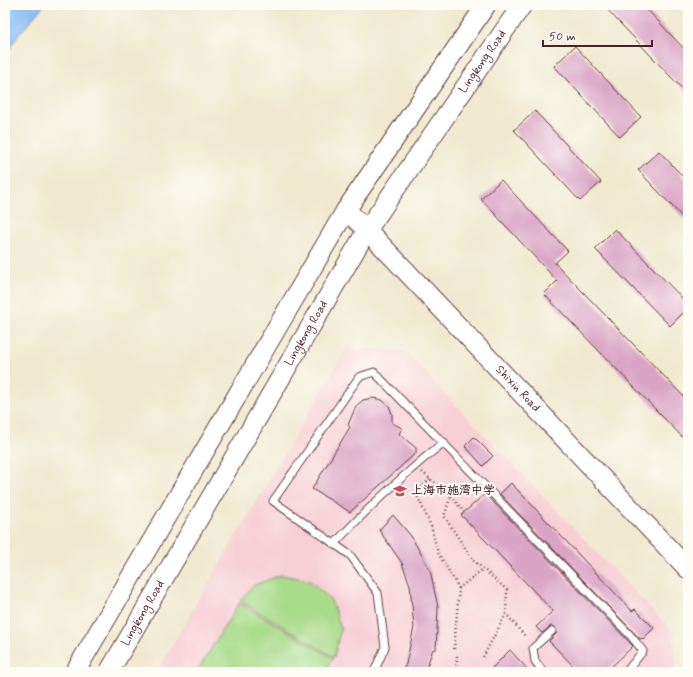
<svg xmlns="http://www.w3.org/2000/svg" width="693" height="677" font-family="Mynerve,'LXGW WenKai TC',sans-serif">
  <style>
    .built { fill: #f7cfd5 }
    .green { fill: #a8db8a; stroke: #797d5a }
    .water { fill: #83b8f2; stroke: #666c8e }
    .building { fill: #daa4c5 }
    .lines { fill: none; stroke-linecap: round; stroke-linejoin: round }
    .lane-casing { stroke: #633d44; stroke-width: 9 }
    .secondary-casing { stroke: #633d44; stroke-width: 21 }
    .path { stroke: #633d44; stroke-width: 2.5; stroke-dasharray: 1 3; stroke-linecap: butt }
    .lane { stroke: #fff; stroke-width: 7 }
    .secondary { stroke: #fff; stroke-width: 19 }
    .labels { text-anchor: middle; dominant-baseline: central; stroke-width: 4; stroke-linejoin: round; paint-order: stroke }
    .street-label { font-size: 12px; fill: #4a1f2b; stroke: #fdfcf7 }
    .poi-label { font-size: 12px; font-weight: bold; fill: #4a1f2b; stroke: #fdfcf7; text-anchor: start }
  </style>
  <rect width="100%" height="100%" fill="#fdfcf7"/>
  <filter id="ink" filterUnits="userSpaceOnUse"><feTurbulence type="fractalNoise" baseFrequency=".025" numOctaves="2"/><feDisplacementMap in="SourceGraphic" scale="8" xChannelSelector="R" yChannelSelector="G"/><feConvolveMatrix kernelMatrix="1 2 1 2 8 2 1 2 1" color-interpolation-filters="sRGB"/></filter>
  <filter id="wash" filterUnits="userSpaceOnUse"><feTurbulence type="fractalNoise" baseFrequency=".012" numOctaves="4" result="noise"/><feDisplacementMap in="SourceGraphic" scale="16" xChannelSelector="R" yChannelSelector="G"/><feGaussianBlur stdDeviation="0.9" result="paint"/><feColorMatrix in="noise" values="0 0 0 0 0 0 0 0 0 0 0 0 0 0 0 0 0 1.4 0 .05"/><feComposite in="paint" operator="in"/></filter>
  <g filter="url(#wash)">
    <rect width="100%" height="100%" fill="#f0e9cf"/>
    <!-- built -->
    <path class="built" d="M346,349l57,1 270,282 4,40h-521z"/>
    <!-- green -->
    <path class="green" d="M281,575l28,5 22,20 10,28 -7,29 -94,-56 14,-16z
      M239,603l94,55 -8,14h-128z"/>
    <!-- water -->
    <path class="water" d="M5,5h39l-27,32 -12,19z"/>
    <g id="blocks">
      <!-- building -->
      <path class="building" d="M603,5h40l45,48v42z
        M575,46l66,71 -21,20 -66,-71z
        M535,111l66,71 -21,19 -66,-71z
        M659,151l29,31v41l-50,-53z
        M501,180l67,71 -13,12 133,138v42l-144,-149 13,-13 -76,-82z
        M615,229l73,75v4l-18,18 -75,-77z
        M373,398l9,2 7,6 3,8v9l10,5 -3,6 17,14v5l-66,59 -38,-23 38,-62 -2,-2 8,-19 7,-6z
        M474,437l19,19 -10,10 -18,-20z
        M511,483l121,128 3,-2 19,19 -11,11 -1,-1 -2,1 -140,-145z
        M485,494l148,152 -27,26h-27l-30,-31 8,-8 -2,-6 -4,-1 -9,7 -6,-6 17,-16 -92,-96z
        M393,515l18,21 19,34 8,37 -2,43 -3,-1 -8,23h-23l4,-8 8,-37 -4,-42 -8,-22 -23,-33z
        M510,650l20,22h-42z"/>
    </g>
  </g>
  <g filter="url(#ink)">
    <use href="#blocks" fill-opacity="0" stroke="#633d44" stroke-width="1"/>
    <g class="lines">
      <!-- lane casing -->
      <g class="lane-casing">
        <path id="lane" d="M334,544c35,-37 71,-71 110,-102
          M374,672l11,-25 -7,-54 -28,-38 -77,-54 86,-124 15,-5 257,264 12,15 -17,21
          M543,672l-8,-11 -2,-13 19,-17"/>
      </g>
      <!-- secondary casing -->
      <g class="secondary-casing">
        <g id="secondary">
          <path id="s1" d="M346,210l21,20 321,339"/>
          <path d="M75,672l271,-462 140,-205"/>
          <path id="s2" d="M109,672l258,-442 155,-225"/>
        </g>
      </g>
      <!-- path -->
      <path class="path" d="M422,472l29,24 -7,20 29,44 34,30 -1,24 19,22
        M430,479l-14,14 15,33 7,27 21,35 24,-19
        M451,496l13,16
        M454,649l5,-61
        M457,656l-1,14 2,2
        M483,657l23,-43"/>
      <!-- lane -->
      <use href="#lane" class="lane"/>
      <!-- secondary -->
      <use href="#secondary" class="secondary"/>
    </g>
  </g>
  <!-- icons -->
  <defs>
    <g id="school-bare" transform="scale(1.08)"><path d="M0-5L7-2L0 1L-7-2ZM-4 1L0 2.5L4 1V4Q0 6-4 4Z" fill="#d1495b" stroke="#fdfcf7" stroke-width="2.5" paint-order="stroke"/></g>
  </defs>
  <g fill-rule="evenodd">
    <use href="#school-bare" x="400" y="491"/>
  </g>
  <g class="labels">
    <!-- street labels -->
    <g class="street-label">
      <text stroke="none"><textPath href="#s2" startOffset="716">Lingkong Road</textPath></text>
      <text stroke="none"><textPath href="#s2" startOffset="392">Lingkong Road</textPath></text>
      <text stroke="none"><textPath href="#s1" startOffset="248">Shixin Road</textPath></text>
      <text stroke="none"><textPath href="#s2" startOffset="68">Lingkong Road</textPath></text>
    </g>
    <!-- poi labels -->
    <g class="poi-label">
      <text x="411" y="491">上海市施湾中学</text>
    </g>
  </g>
  <!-- margin -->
  <rect width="693" height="677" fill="none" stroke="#fdfcf7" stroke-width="20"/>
  <!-- scale -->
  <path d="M543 40v6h109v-6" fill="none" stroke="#4a1f2b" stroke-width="2"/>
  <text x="549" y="40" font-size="12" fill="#4a1f2b" stroke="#fdfcf7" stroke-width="3" paint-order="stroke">50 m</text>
</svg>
